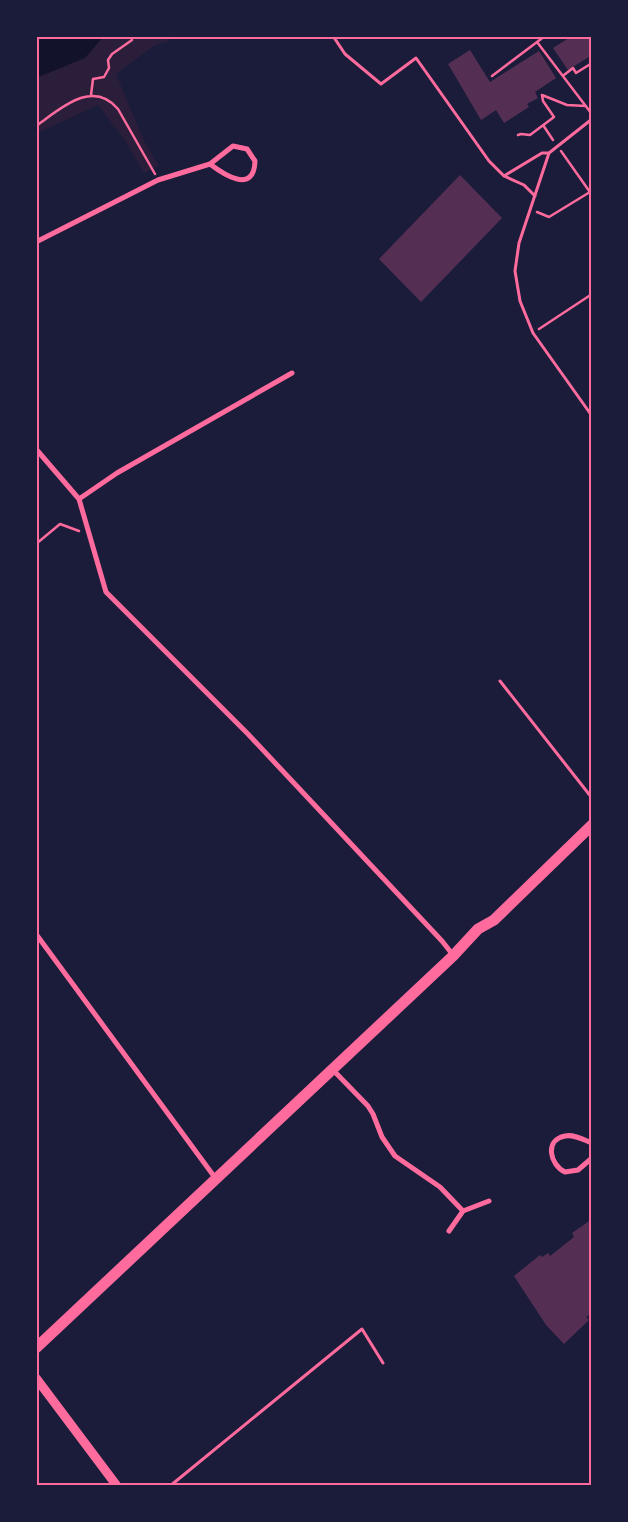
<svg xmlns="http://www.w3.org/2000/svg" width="628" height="1522" font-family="'Archivo Narrow',sans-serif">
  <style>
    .green { fill: #2a1e3b }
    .water { fill: #12122b }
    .building { fill: #542f53 }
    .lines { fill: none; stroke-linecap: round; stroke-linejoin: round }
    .path { stroke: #ff6b9d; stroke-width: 2.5 }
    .service { stroke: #ff6b9d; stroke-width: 3 }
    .minor { stroke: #ff6b9d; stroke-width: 5 }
    .tertiary { stroke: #ff6b9d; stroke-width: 9 }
    .primary { stroke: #ff6b9d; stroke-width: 11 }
    .neatline { fill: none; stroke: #ff6b9d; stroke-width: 2 }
  </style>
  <rect width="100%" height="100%" fill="#1b1b3a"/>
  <!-- green -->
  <path class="green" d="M104,36h70l-7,6 -12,3 -39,29 27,65 16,27 -15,7 -19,-33 -27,-35 -62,29v-56z"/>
  <!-- water -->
  <path class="water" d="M36,36h68l-19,22 -49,20z"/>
  <!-- building -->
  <path class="building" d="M572,36h20v19l-24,15 -15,-22z
    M470,50l20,32 49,-31 17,27 -21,14 3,6 -11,6 2,3 -25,16 -8,-13 -15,10 -33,-56z
    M460,175l42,43 -81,84 -42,-43z
    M592,1219v94l-6,4 3,3 -25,24 -18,-19 -32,-49 26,-21 2,2 6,-4 2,3 24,-19 -2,-4z"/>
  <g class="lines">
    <!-- path -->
    <path class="path" d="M537,42l54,71
      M564,75l9,-7 3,5 16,-10
      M492,76l53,-40
      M91,95l2,-16 11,-2 5,-9 -1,-8 4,-6 20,-14
      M543,125l10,15
      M36,126c23,-16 56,-48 82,-17l37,65
      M518,135l3,-1 9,1 24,-18 -11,-16 -1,-6 25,10 19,1
      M561,151l31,44
      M537,212l12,5 41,-25
      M539,329l53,-35
      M36,544l24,-20 19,7"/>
    <!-- service -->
    <path class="service" d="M333,36l12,18 36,30 35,-26 73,103 15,15 20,9 11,11
      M592,119l-43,34 -30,90 -4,28 5,30 13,32 59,83
      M504,176l38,-23h7
      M500,681l92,117
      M170,1486l192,-157 21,34"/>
    <!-- minor -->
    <path class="minor" d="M36,242l122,-62 52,-16 23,-18 14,3 8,12c-1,34 -32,13 -45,3
      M36,449l43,50 27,93 142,142 194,207 11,14
      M79,499l38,-26 175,-100
      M36,934l180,245
      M333,1070l35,36 5,8 9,23 13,19 45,31 23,24
      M592,1143c-8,-3 -18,-9 -27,-7 -21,4 -15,29 0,36l13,-2 14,-12
      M449,1231l14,-20 26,-10"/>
    <!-- tertiary -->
    <path class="tertiary" d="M36,1378l81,108"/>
    <!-- primary -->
    <path class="primary" d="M36,1348l417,-392 25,-27 16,-9 98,-95"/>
  </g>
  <!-- border -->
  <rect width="628" height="1522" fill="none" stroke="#1b1b3a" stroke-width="75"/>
  <rect x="38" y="38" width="552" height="1446" class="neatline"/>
</svg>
